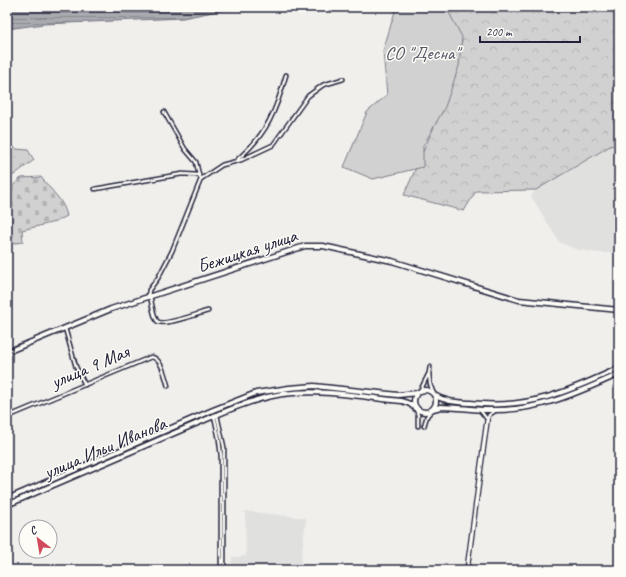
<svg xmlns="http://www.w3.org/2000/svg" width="626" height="577" font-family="Caveat,sans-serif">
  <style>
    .built { fill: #e0e0df }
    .forest { fill: url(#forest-crowns); stroke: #7a7a86 }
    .cemetery { fill: url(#cemetery-stones); stroke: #7a7a86 }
    .garden { fill: #d2d1d1; stroke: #7a7a86 }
    .water { fill: url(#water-rules); stroke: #737381 }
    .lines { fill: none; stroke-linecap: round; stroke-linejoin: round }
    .street-casing { stroke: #22223b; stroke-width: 5.5 }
    .secondary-casing { stroke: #22223b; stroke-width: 6 }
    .primary-casing { stroke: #22223b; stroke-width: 7 }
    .street { stroke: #fdfcf7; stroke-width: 2.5 }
    .secondary { stroke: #fdfcf7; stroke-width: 3.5 }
    .primary { stroke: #fdfcf7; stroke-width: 4 }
    .labels { text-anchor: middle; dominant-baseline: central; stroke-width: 3; stroke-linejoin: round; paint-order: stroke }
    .park-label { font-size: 19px; fill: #575768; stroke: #fdfcf7 }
    .street-label { font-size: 19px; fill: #22223b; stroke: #fdfcf7 }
  </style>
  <defs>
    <pattern id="forest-crowns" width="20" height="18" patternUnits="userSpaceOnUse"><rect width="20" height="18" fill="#d2d1d1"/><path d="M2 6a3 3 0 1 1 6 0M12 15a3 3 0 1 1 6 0" fill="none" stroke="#b4b3b4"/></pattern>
    <pattern id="cemetery-stones" width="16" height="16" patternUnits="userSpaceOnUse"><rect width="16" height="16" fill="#d2d1d1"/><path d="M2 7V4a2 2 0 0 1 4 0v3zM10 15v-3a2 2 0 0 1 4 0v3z" fill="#b4b3b4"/></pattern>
    <pattern id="water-rules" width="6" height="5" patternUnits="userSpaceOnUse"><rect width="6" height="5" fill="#a9a9b0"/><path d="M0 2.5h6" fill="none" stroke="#898990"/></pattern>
  </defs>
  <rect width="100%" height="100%" fill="#f0efec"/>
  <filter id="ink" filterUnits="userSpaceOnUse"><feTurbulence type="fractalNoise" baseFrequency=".025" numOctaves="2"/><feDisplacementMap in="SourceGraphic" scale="8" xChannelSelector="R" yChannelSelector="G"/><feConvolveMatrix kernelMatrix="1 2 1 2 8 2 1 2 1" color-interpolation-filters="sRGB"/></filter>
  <g filter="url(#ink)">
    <!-- built -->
    <path class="built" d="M619,143v110h-22l-22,-4 -16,-7 -28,-46 5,-6 74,-44z
      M245,511l61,7 -6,52h-69l1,-13 14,-1z"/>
    <!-- forest -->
    <path class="forest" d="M442,7h177v136l-9,3 -74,44 -60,1 -12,20 -60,-16 33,-75z
      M7,141l9,8 12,1 6,10 -27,20z"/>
    <!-- cemetery -->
    <path class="cemetery" d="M41,177c9,13 23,23 26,39l-12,6 -33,8 1,12 -16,2v-53l14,-13z"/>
    <!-- garden -->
    <path class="garden" d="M446,7l16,30 -3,29 -14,41 -22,39v21l-50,12 -29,-12 23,-55 20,-17 -4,-44 13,-43z"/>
    <!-- water -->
    <path class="water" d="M7,7h245l-34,4 -35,7 -139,6 -37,5z"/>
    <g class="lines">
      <!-- street casing -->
      <g class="street-casing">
        <path id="street" d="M164,112l21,37 11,13 3,13
          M238,159c29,-25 38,-48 48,-84
          M95,189l87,-15 17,1 2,4
          M150,296c2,7 3,19 7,25 5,6 43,-8 51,-10
          M148,297l1,-7 9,-12 14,-27 29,-72 21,-14 19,-5 32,-15 35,-49 15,-11 20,-6
          M65,328l11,39 9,18
          M429,373l1,-6
          M420,391l9,-18 1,11 4,11
          M416,409l2,6v11
          M480,410l7,9
          M617,411h2
          M214,415l5,24 2,17v114
          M217,415l7,32v123
          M7,417l144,-60c11,1 14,20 17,29
          M487,421l2,-6 6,-4
          M424,426l3,-10 6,-7"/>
      </g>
      <!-- secondary casing -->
      <g class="secondary-casing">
        <path id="secondary" d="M467,570l20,-149"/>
      </g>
      <!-- primary casing -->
      <g class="primary-casing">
        <path id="primary" d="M7,352l104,-43 194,-63h18l69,15 127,39 100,10
          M414 401a11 11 0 1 1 22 0a11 11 0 1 1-22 0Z
          M434,395c11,7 23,7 36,8 57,7 98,-11 149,-35
          M433,409l8,-2c19,0 37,4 55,3 45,0 83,-18 123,-36
          M7,499l206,-89 43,-17 33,-5 25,-2 84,9 19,-2
          M7,505l207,-89c19,-8 38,-16 58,-20 43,-9 87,1 130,5l8,3 6,5"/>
      </g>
      <!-- street -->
      <use href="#street" class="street"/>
      <!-- secondary -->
      <use href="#secondary" class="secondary"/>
      <!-- primary -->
      <use href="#primary" class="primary"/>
    </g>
  </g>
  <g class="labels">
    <!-- park labels -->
    <g class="park-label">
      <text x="422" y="53">СО "Десна"</text>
    </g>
    <!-- street labels -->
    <g class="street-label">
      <text transform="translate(247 251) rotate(-18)">Бежицкая улица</text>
      <text transform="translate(90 367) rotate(-23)">улица 9 Мая</text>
      <text transform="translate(105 448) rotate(-23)">улица Ильи Иванова</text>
    </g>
  </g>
  <!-- margin -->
  <rect width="626" height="577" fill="none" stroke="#fdfcf7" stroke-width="24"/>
  <rect x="12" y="12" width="602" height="553" fill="none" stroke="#22223b" stroke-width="1.5" filter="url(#ink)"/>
  <!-- north arrow -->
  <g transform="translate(38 539) rotate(329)"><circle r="19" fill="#fdfcf7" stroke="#a5a5ac"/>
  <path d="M0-3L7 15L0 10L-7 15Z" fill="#d1495b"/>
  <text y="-6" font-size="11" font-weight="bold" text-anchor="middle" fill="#22223b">С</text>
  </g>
  <!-- scale -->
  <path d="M480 36v6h100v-6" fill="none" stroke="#22223b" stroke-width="2"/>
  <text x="486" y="36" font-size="12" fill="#22223b" stroke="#fdfcf7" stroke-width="3" paint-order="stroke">200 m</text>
</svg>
